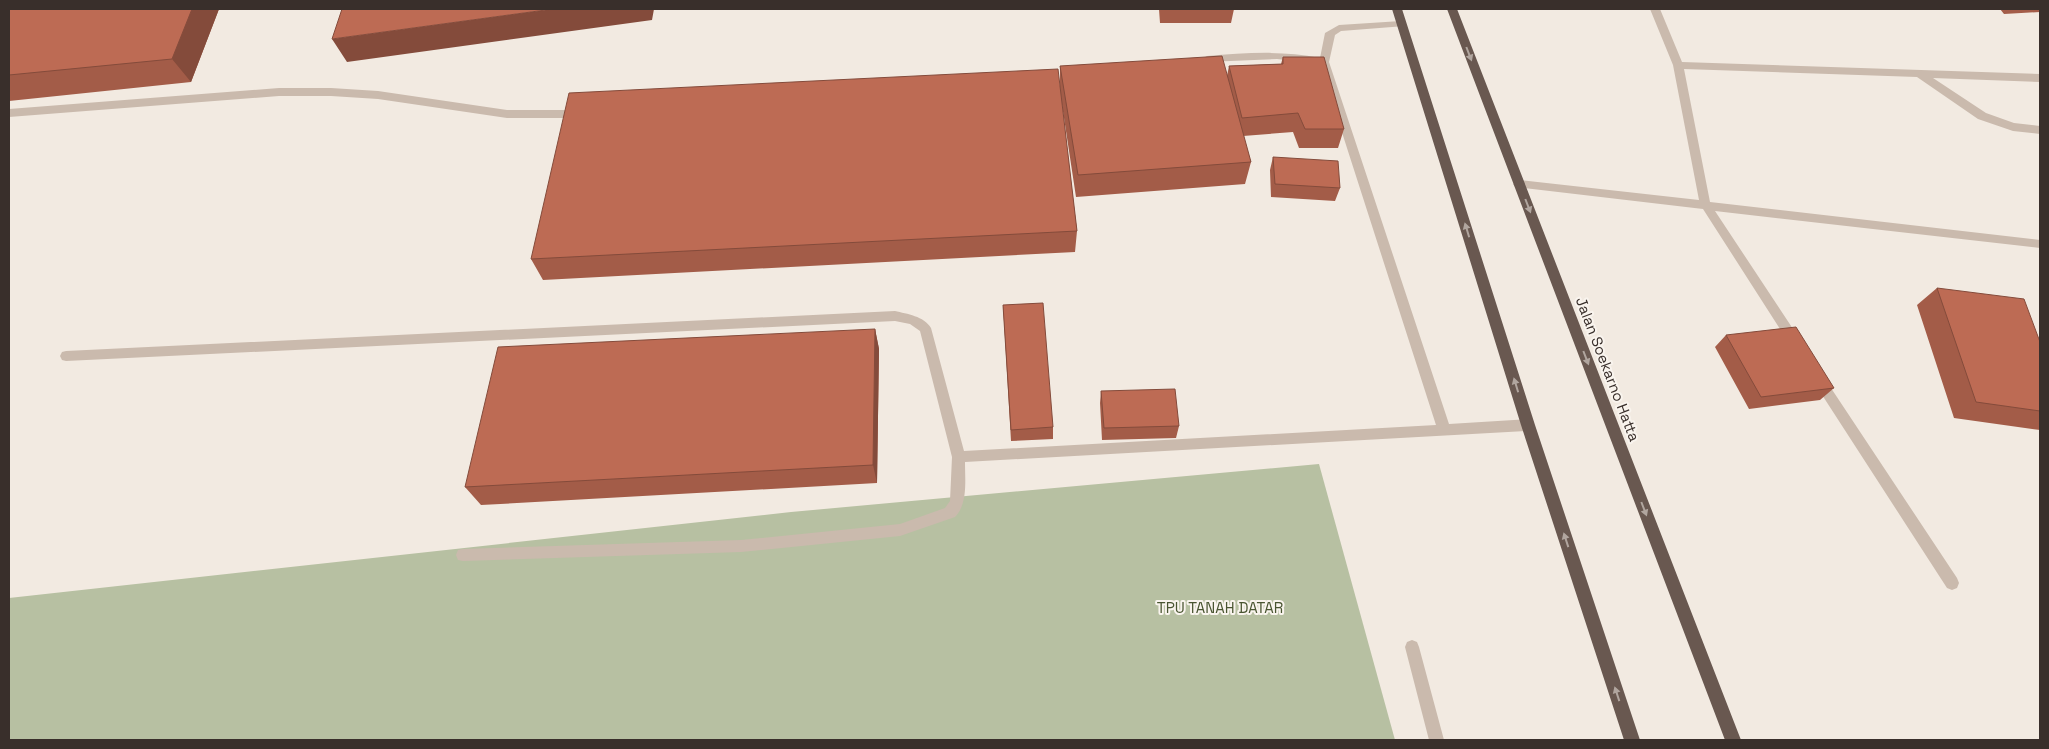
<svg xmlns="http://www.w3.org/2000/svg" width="2049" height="749" font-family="'Space Grotesk',sans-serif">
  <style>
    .green { fill: #b7c0a2 }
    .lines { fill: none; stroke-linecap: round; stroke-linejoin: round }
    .service { fill: #cabaad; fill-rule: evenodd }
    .trunk { fill: #695850; fill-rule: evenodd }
    .wall { fill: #a35c48 }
    .shaded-wall { fill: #844b3b }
    .building { fill: #bd6b54; stroke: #844b3b }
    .oneway { fill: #b1a69f }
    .labels { text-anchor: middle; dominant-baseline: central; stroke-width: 4; stroke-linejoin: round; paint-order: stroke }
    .street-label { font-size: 15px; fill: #392f2b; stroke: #f9f4ee }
    .park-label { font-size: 15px; fill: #495531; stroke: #f9f4ee }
  </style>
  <rect width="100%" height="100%" fill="#f2eae1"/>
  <!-- green -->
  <path class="green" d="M1319,464l76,276h-1386v-142l782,-86z"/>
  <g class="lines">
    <!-- service -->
    <path class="service" d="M1650,9h10l22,53 358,12v8l-107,-4 53,35 28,10 26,3v8l-27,-3 -35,-12 -61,-42 -233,-8 26,133 330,38v8l-325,-37 84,127 2,4 -2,4h-8l-88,-137 -188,-22 -2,-3 6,-4 180,20 -26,-135z
      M1401,21l5,3 -1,2 -64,5 -6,4 -6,27 120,362 79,-5 5,2 1,4 -1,4 -5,2 -563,31c0,18 3,42 -10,55l-55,19 -159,16 -278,9 -5,-1 -2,-5 2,-5 5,-1 278,-9 159,-16 45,-16 5,-7 2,-44 -32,-126 -10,-7 -15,-3 -829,40 -4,-1 -2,-4 2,-4 4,-1 829,-40c12,3 29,5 36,17l33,123 472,-26 -116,-361 -43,-5 -70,3 -5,-3 5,-3c38,-3 75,-6 113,2l5,-25 14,-8z
      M279,88h52l47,3 129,19h73l5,4 -5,4h-73l-129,-19 -47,-3h-52l-270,21v-8z
      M1819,375l4,1 134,202 2,5 -2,5 -5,2 -5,-2 -132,-204 -2,-4 2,-4z
      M1412,640l5,2 2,5 25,93h-15l-24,-93 2,-5z"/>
    <!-- trunk -->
    <path class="trunk" d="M1392,9h10l133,416 105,315h-16l-103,-315z
      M1447,9h10l284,731h-16z"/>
  </g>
  <!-- wall -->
  <path class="wall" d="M9,9h210l-28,73 -182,19z
    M1159,9h75l-3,14h-71z
    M2000,9h40v3l-36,2z
    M1283,57l61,72 -6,19h-39l-6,-16 -50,4 8,26 -6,22 -169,13 -15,-99 16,133 -2,21 -532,28 -12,-21 529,-172v-21l167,10 2,-10 52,-2z
    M1273,157l67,31 -5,13 -64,-4 -1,-27z
    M1937,288l103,54v88l-86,-12 -37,-113z
    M1003,305l50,122v12l-42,2z
    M875,329l4,20 -2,134 -396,22 -16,-18z
    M1726,335l108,53 -14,12 -71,9 -34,-62z
    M1101,391l78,35 -3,12 -74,2 -2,-37z"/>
  <!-- shaded-wall -->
  <path class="shaded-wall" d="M192,9h27l-28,73 -19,-23z
    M553,9h101l-2,11 -305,42 -15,-23z
    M875,329l4,20 -2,134 -4,-18z"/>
  <!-- building -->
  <path class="building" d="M9,9h183l-20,50 -163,16z
    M342,9h211l-221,30z
    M1222,56l29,106 -173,13 -18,-109z
    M1283,57h41l20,72h-39l-7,-16 -56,5 -13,-52 54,-2z
    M1058,69l19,162 -546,28 38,-166z
    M1273,157l65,4 2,27 -65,-4z
    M1937,288l87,11 16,43v69l-64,-9z
    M1043,303l10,124 -42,3 -8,-125z
    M1796,327l38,61 -73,9 -35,-62z
    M875,329l-2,136 -408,22 33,-140z
    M1175,389l4,37 -75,2 -3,-37z"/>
  <!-- one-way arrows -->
  <defs><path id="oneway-solid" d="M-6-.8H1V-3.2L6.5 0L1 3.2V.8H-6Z" transform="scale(1.25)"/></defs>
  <g class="oneway">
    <use href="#oneway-solid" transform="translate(1469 54) rotate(69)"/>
    <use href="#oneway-solid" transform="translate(1528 206) rotate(69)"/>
    <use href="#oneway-solid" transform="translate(1467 230) rotate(-107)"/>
    <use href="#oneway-solid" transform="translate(1586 358) rotate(69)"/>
    <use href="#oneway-solid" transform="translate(1516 385) rotate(-107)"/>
    <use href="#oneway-solid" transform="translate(1644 509) rotate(69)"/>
    <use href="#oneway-solid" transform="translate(1566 540) rotate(-108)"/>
    <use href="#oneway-solid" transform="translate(1617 694) rotate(-108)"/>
  </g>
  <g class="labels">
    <!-- street labels -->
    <g class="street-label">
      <text transform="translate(1608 369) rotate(69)">Jalan Soekarno Hatta</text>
    </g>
    <!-- park labels -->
    <g class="park-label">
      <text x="1220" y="607">TPU TANAH DATAR</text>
    </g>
  </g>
  <!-- border -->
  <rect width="2049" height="749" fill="none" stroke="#392f2b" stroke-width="20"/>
</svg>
